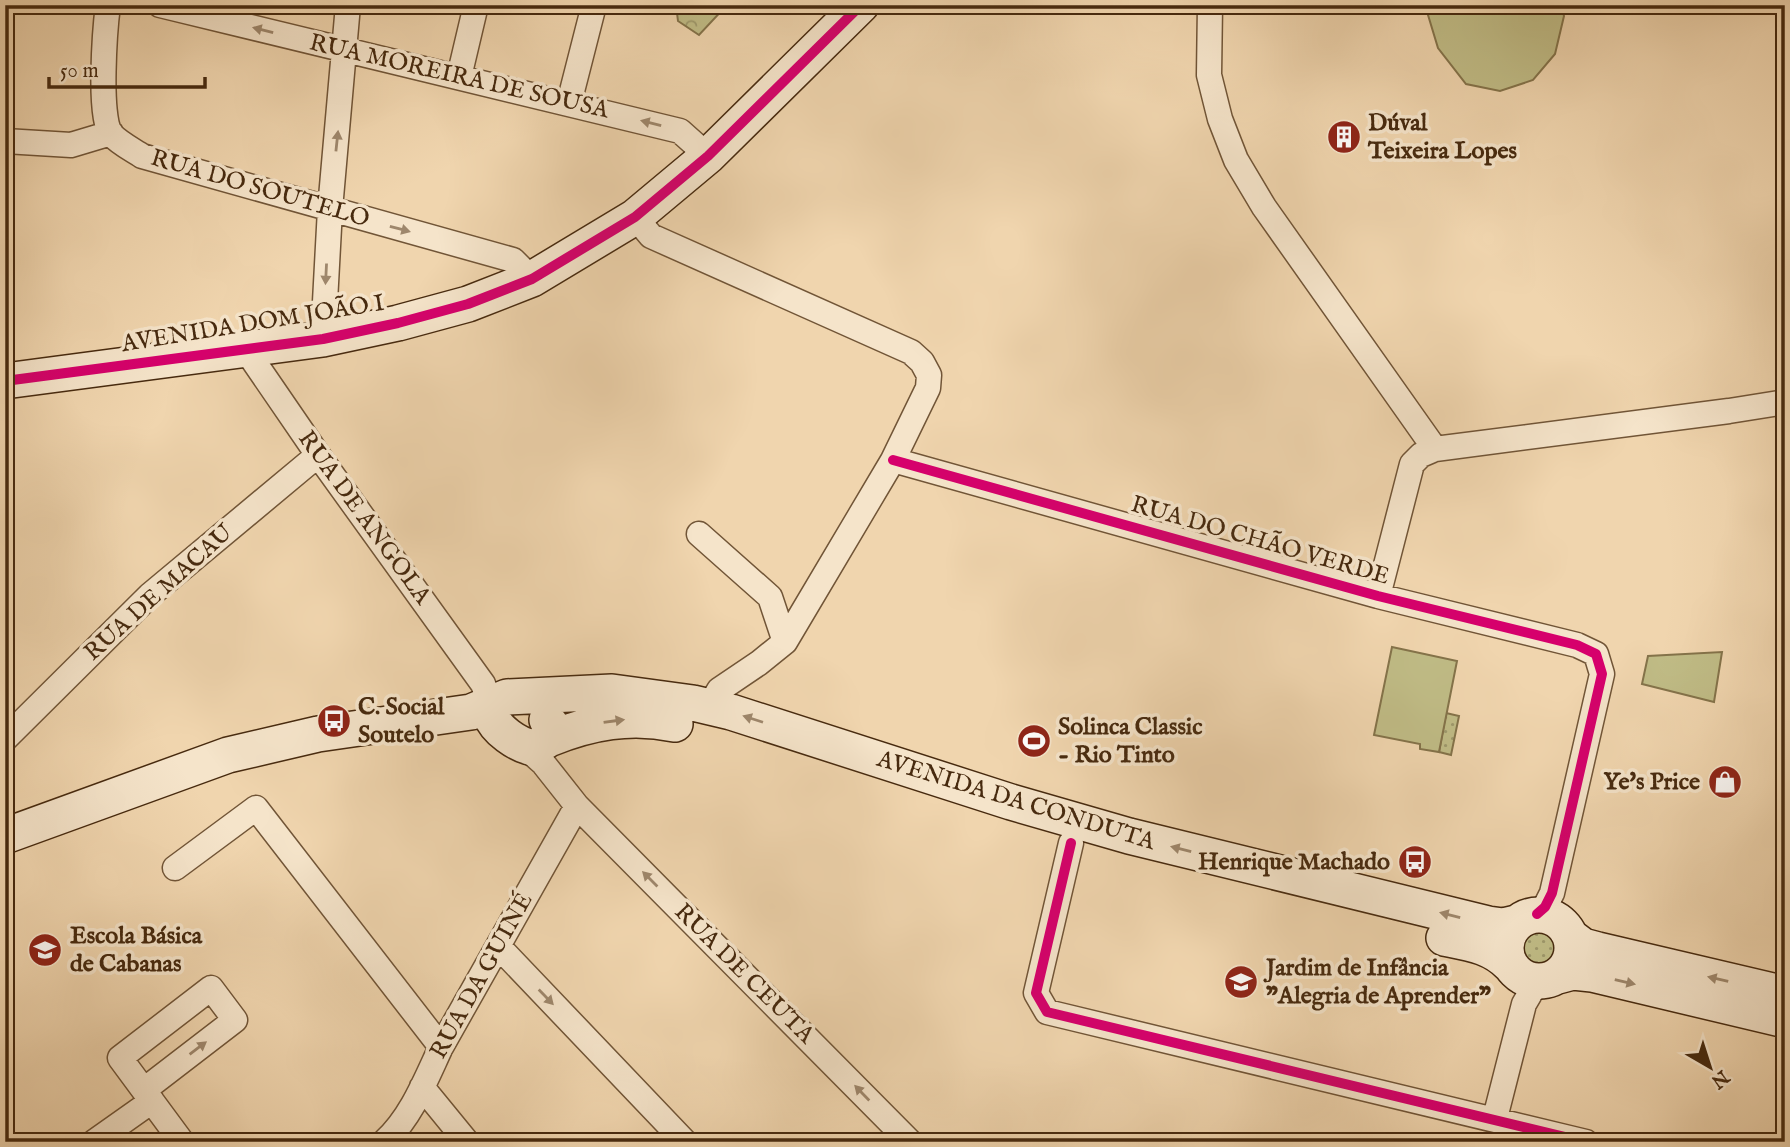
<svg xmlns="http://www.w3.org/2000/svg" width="1790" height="1147" font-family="'IM FELL English',serif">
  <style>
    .green { fill: url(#green-dots); stroke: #84734a; stroke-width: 2 }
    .forest { fill: url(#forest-crowns); stroke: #84734a; stroke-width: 2 }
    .pitch { fill: #c0bc86; stroke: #84734a; stroke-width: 2 }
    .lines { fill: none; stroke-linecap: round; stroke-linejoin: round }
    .street-casing { stroke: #715537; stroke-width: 27 }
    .secondary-casing { stroke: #472a0f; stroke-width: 38 }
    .street { stroke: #f5e4ca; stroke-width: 24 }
    .secondary { stroke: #f5e4ca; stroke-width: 35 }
    .cycleway-casing { stroke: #f5e4ca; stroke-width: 15 }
    .cycleway { stroke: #d6006c; stroke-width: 10 }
    .oneway { fill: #9e876c }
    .labels { text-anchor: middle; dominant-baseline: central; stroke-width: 7; stroke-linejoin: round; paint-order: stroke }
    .street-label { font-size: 24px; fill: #472a0f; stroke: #f5e4ca }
    .poi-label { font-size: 24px; font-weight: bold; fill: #472a0f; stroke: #f5e4ca; text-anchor: start }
  </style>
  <defs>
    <pattern id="green-dots" width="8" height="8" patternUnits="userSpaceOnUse" patternTransform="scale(1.75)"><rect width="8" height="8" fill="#c0bc86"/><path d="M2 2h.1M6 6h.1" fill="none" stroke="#9e996c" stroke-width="1.8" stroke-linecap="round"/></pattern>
    <pattern id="forest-crowns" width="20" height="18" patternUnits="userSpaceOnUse" patternTransform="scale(1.75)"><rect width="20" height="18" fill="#c0bc86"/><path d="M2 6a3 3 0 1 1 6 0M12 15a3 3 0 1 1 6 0" fill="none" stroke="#9e996c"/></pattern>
  </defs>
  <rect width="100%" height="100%" fill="#f0d5ae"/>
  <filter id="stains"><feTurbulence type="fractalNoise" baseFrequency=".00286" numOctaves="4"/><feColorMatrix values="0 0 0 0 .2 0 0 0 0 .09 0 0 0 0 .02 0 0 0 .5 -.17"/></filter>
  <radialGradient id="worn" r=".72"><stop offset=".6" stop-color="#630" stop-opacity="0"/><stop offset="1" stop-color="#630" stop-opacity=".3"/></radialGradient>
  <!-- green -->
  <path class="green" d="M1446,713l13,3 -8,39 -12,-3z
    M1518 949a21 21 0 1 1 42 0a21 21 0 1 1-42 0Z"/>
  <!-- forest -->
  <path class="forest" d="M676,5h51l-28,30 -21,-14z"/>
  <!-- pitch -->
  <path class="pitch" d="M1425,5h136l3,11 -9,38 -22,26 -33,11 -34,-7 -28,-36z
    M1392,647l65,14 -18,91 -19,-3v-5l-46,-9z
    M1722,652l-8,50 -72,-18 6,-28z"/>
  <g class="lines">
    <!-- street casing -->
    <g class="street-casing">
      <path id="street" d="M108,5c-3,23 -10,112 3,129 8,9 22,16 31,22l371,104 19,19
        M160,5l520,126 28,25
        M1210,5l-1,70 11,44 16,41 28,47 171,242
        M459,77l17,-72
        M569,103l25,-98
        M5,141l66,4 40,-12
        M635,217l16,19 260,116 11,10 7,13 -1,13 -35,72 -108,182 -26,21 -40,27 -10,17
        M323,339l7,-130 18,-204
        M246,350l72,105 165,229 9,24
        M893,460l485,136 199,49 19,9 6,20 -50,219 -7,14 -8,7
        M699,534l71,63 15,45
        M1378,596l34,-132 9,-9 14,-6 294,-38 56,-9
        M5,739l145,-144 168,-140
        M525,747l18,16 34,43 333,336
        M1071,843l-35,150 11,19 539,130
        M175,868l81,-60 185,239
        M499,947l186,195
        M422,1087l45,55
        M144,1090l91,-70 -24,-32 -91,70 62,84
        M1495,1118l29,-114 7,-12 9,-10
        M94,1142l58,-41
        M384,1142c27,-24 42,-63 57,-95l136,-241"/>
    </g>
    <!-- secondary casing -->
    <g class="secondary-casing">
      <path id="secondary" d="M5,381l318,-42 75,-16 70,-19 64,-25 103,-62 73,-61 153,-151
        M498,700l-8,14c6,16 27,31 44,34l15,-9 2,-14 -4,-5
        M549,739c42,-17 81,-24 126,-15
        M5,836l223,-81 90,-21 153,-22 36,-15 105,-5 81,11 38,9 280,90 118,34 359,88 15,2 13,-3
        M1506 948a33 33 0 1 1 66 0a33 33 0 1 1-66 0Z
        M1571,937l12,9 15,4 187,44
        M1444,938c25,5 48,8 66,27
        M1558,976l15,-4 19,2 193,46"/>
    </g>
    <!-- street -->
    <use href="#street" class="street"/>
    <!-- secondary -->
    <use href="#secondary" class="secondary"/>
    <!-- cycleway casing -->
    <g class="cycleway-casing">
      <path id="cycleway" d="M5,381l318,-42 75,-16 70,-19 64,-25 103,-62 73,-61 153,-151
        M893,460l485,136 199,49 19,9 6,20 -50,219 -7,14 -8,7
        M1071,843l-35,150 11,19 539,130"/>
    </g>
    <!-- cycleway -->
    <use href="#cycleway" class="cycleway"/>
  </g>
  <!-- one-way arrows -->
  <defs><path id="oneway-solid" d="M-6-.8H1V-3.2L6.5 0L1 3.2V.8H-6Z" transform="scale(1.75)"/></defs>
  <g class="oneway">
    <use href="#oneway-solid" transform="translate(263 30) rotate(-166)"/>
    <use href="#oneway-solid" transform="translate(651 123) rotate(-166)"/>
    <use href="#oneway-solid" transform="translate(337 141) rotate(-84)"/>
    <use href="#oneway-solid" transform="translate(400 229) rotate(15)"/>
    <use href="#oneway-solid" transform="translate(326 274) rotate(93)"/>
    <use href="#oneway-solid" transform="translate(753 719) rotate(-162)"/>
    <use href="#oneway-solid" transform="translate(614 721) rotate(-8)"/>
    <use href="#oneway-solid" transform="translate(1181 849) rotate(-166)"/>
    <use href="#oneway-solid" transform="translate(650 879) rotate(-135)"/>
    <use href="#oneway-solid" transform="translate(1450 915) rotate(-166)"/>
    <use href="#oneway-solid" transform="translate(1718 979) rotate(-167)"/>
    <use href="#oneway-solid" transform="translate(1625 982) rotate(13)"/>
    <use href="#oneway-solid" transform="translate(546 997) rotate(46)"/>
    <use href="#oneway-solid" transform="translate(198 1048) rotate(-37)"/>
    <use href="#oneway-solid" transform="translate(862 1093) rotate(-134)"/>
  </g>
  <!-- icons -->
  <defs>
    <g id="building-disc" transform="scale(1.75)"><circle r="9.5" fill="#8f2418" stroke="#f5e4ca"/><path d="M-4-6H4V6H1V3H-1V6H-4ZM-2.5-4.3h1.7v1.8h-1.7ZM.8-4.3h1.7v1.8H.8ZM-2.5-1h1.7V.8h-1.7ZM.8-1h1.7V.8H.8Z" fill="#fff"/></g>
    <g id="bus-disc" transform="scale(1.75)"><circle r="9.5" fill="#8f2418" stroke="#f5e4ca"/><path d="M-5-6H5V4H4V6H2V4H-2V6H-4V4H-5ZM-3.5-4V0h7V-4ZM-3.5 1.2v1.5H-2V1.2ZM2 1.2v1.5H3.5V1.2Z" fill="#fff"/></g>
    <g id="stadium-disc" transform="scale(1.75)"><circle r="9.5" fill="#8f2418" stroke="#f5e4ca"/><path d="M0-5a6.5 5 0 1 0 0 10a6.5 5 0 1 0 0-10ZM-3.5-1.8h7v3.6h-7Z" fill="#fff"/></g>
    <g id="shop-disc" transform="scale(1.75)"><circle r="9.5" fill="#8f2418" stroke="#f5e4ca"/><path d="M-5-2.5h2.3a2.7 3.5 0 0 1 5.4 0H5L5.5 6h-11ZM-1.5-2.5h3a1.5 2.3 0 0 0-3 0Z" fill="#fff"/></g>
    <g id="school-disc" transform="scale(1.75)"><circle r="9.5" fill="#8f2418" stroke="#f5e4ca"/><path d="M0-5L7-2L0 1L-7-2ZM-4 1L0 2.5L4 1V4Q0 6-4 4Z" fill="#fff"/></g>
  </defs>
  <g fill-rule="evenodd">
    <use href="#building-disc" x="1344" y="137"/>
    <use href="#bus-disc" x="334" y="721"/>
    <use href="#stadium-disc" x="1034" y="741"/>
    <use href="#shop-disc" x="1725" y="782"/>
    <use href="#bus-disc" x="1415" y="862"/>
    <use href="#school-disc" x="45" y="950"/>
    <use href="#school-disc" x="1241" y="982"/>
  </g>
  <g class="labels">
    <!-- street labels -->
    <g class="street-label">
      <text transform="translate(459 77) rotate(13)">RUA MOREIRA DE SOUSA</text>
      <text transform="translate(260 189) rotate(16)">RUA DO SOUTELO</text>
      <text transform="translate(253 324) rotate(-9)">AVENIDA DOM JOÃO I</text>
      <text transform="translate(364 518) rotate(54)">RUA DE ANGOLA</text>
      <text transform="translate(1260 541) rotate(16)">RUA DO CHÃO VERDE</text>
      <text transform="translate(159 593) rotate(-42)">RUA DE MACAU</text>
      <text transform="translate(1016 801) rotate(17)">AVENIDA DA CONDUTA</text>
      <text transform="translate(744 974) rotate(45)">RUA DE CEUTA</text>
      <text transform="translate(482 976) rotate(-61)">RUA DA GUINÉ</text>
    </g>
    <!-- poi labels -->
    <g class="poi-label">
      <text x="1368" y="123">Dúval<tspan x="1368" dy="28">Teixeira Lopes</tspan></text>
      <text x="358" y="707">C. Social<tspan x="358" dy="28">Soutelo</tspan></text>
      <text x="1058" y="727">Solinca Classic<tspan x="1058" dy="28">- Rio Tinto</tspan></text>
      <text x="1700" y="782" text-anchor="end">Ye's Price</text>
      <text x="1390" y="862" text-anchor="end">Henrique Machado</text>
      <text x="70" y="936">Escola Básica<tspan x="70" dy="28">de Cabanas</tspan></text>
      <text x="1266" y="968">Jardim de Infância<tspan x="1266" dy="28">"Alegria de Aprender"</tspan></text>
    </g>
  </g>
  <!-- margin -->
  <rect width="1790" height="1147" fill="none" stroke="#f0d5ae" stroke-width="28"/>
  <rect x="7" y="7" width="1776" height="1133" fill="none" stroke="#472a0f" stroke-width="3.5"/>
  <rect x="14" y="14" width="1762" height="1119" fill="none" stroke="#472a0f" stroke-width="2"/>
  <!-- north arrow -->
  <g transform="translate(1710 1067) rotate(141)" stroke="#f5e4ca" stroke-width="5" paint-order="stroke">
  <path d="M0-5L12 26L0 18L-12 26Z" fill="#472a0f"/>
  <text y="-10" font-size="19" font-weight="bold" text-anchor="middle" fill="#472a0f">N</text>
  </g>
  <!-- scale -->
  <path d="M49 77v10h156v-10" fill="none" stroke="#472a0f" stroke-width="3.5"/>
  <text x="60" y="77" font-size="21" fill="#472a0f" stroke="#f5e4ca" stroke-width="5" paint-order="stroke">50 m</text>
  <rect width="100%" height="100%" filter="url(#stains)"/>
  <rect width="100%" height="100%" fill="url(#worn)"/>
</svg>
